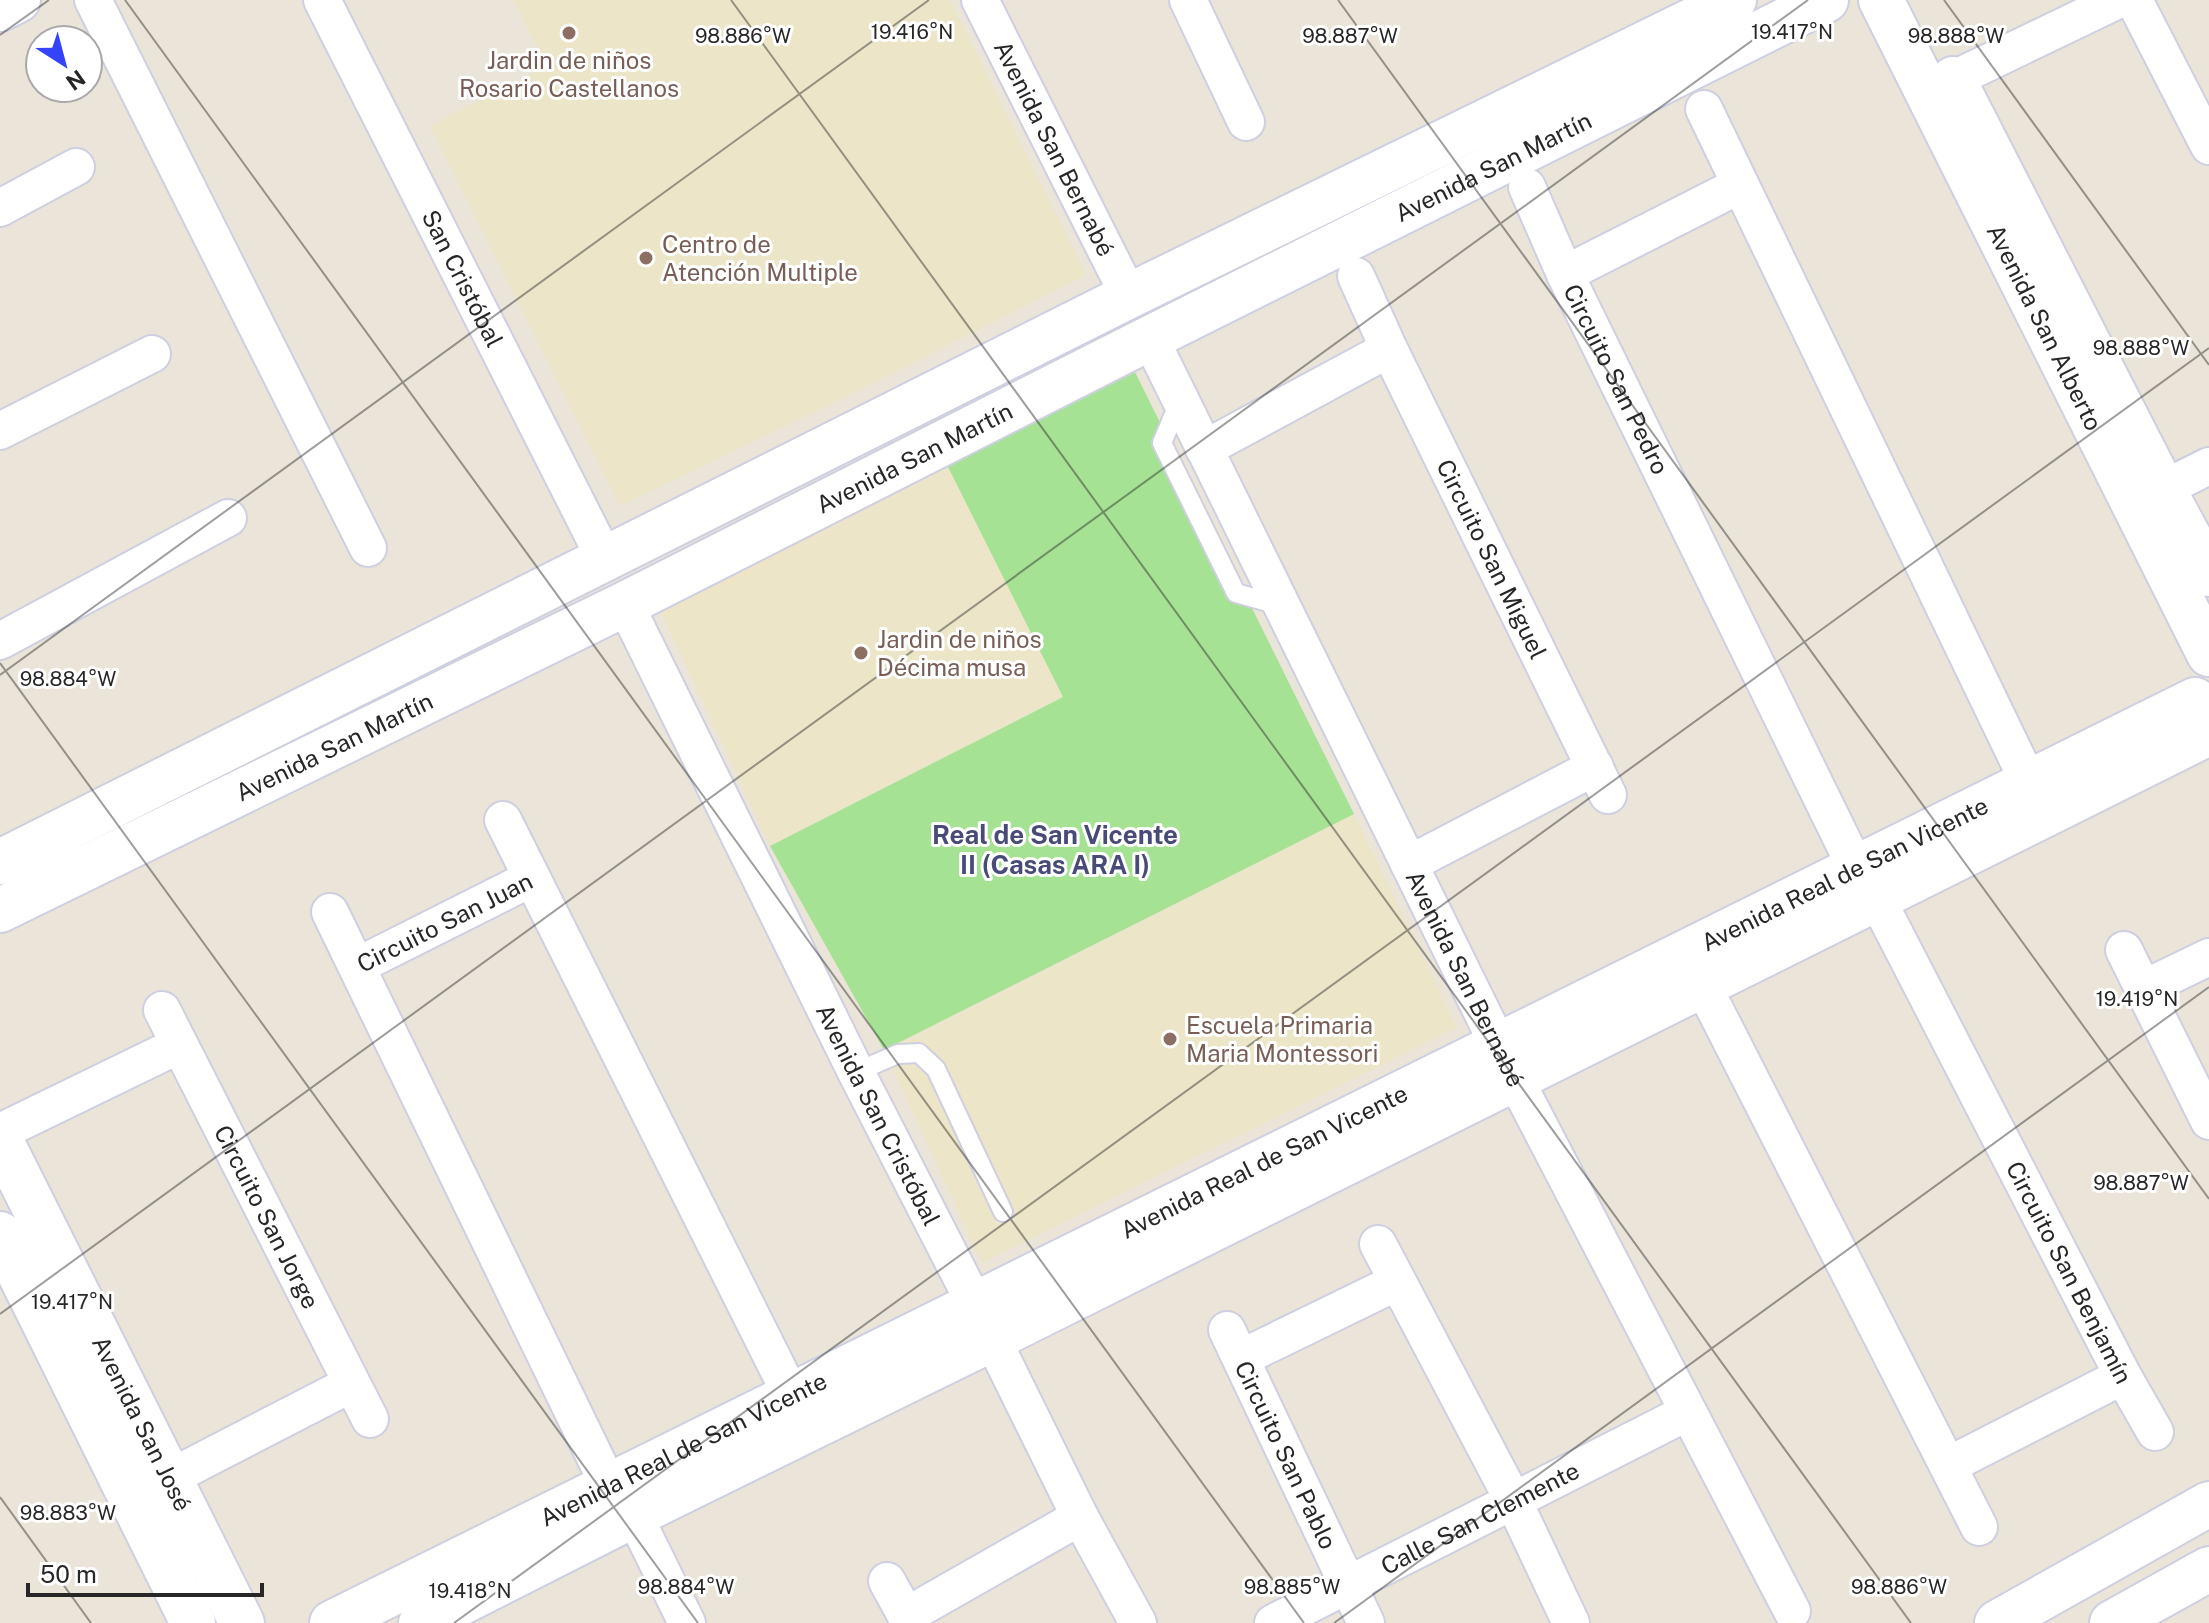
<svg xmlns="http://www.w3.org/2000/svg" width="2209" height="1623" font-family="'Public Sans',sans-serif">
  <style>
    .education { fill: #ede5c7 }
    .green { fill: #a6e294 }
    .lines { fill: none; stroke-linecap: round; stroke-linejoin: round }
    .lane-casing { stroke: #cecfe1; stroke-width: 22 }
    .street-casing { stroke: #cecfe1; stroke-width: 40 }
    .secondary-casing { stroke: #cecfe1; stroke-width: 48 }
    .lane { stroke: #fff; stroke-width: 18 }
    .street { stroke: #fff; stroke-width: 36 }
    .secondary { stroke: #fff; stroke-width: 44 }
    .ticks { fill: none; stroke: #272727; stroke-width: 2; stroke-opacity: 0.45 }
    .education-dot { fill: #8d6e63; stroke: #fff; stroke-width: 3 }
    .labels { text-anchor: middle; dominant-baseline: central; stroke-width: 6; stroke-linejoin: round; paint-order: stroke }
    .education-label { font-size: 24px; fill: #785e54; stroke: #fff; text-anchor: start }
    .street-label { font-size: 24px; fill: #272727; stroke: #fff }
    .neighbourhood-label { font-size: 26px; font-weight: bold; fill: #484b78; stroke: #fff }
    .ticks-label { font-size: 20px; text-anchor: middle; fill: #272727; stroke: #fff; stroke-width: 6; stroke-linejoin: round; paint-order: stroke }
  </style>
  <rect width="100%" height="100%" fill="#eae5d8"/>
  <!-- education -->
  <path class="education" d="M513,0h437l136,275 -226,115 -240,116 -190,-380 182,-93 -66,31z
    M948,467l115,229 -293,150 -110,-236z
    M1354,814l103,214 -475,235 -98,-213z"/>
  <!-- green -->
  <path class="green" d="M1133,368l221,446 -470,236 -114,-204 293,-149 -115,-230z"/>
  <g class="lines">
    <!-- lane casing -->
    <g class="lane-casing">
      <path id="lane" d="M1180,400l-18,43 74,150 46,13
        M856,1072l42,-18 21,-1 17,16 67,143"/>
    </g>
    <!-- street casing -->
    <g class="street-casing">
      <g id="street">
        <path d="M93,0l275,548"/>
        <path id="s1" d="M322,0l283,559"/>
        <path id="s2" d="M980,0l149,296"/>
        <path d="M1188,0l58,122"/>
        <path d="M2134,0l75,146"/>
        <path d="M1931,90l187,-90"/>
        <path d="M1704,109l325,674"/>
        <path id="s3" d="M1527,187l38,87 291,594"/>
        <path d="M0,208l76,-41"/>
        <path d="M1565,274l175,-89"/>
        <path id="s4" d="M1356,276l33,73 219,446"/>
        <path id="s5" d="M1150,338l365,741 277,532"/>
        <path d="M0,431l152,-77"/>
        <path d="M1204,449l185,-100"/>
        <path d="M2141,500l68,-34"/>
        <path id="s6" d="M625,604l231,468 120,234 104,211 58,106"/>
        <path d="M0,641l228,-123"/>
        <path d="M503,820l288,575"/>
        <path d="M1409,864l186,-97"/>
        <path id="s7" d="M1877,899l246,477 32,56"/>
        <path d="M330,912l279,574"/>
        <path d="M2124,950l85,171"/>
        <path id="s8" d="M357,966l175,-88"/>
        <path d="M1703,986l276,541"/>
        <path d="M2143,989l66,-32"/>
        <path id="s9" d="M162,1010l208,409"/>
        <path d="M0,1132l179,-87"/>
        <path d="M1378,1244l135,256 58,123"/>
        <path id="s10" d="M1227,1330l139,293"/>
        <path d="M1241,1358l156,-76"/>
        <path d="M1949,1465l174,-89"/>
        <path d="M169,1478l182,-94"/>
        <path d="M634,1515l53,108"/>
        <path d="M887,1581l23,42"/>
        <path d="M906,1616l174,-99"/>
        <path id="s11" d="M1273,1623l415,-211"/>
      </g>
    </g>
    <!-- secondary casing -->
    <g class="secondary-casing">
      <g id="secondary">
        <path id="s12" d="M1881,0l328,654"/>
        <path d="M0,9l18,-9"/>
        <path d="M1953,79l210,410 46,85"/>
        <path d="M0,862l1129,-566 605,-296"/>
        <path id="s13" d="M0,910l625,-306 525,-266 676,-338"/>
        <path id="s14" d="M0,1139l242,484"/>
        <path d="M0,1234l193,389"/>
        <path id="s15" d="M332,1623l1863,-923"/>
        <path d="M421,1623l213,-108 358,-176 1217,-606"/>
        <path d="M1997,1623l212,-119"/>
        <path d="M2112,1623l97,-54"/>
      </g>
    </g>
    <!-- lane -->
    <use href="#lane" class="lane"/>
    <!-- street -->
    <use href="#street" class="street"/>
    <!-- secondary -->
    <use href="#secondary" class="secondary"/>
  </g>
  <!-- ticks -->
  <path class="ticks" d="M125,0l1179,1623M731,0l1180,1623M1338,0l871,1199M1944,0l265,365M0,35l49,-35M0,663l698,960M0,675l929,-675M0,1314l1808,-1314M0,1497l91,126M454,1623l1755,-1275M1334,1623l875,-636"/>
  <!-- markers -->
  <g class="education-dot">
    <circle cx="569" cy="33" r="8"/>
    <circle cx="646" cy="258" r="8"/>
    <circle cx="861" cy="653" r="8"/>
    <circle cx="1170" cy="1039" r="8"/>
  </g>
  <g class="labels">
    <!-- education labels -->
    <g class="education-label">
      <text x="569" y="60" text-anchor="middle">Jardin de niños<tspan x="569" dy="28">Rosario Castellanos</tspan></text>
      <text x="662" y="244">Centro de<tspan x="662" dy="28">Atención Multiple</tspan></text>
      <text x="877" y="639">Jardin de niños<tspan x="877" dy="28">Décima musa</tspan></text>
      <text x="1186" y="1025">Escuela Primaria<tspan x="1186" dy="28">Maria Montessori</tspan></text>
    </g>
    <!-- street labels -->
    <g class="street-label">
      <text stroke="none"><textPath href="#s2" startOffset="166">Avenida San Bernabé</textPath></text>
      <text stroke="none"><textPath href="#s13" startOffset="1668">Avenida San Martín</textPath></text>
      <text stroke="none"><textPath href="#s1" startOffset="312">San Cristóbal</textPath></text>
      <text stroke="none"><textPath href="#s12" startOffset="366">Avenida San Alberto</textPath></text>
      <text stroke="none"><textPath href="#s3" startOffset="212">Circuito San Pedro</textPath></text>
      <text stroke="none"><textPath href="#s13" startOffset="1020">Avenida San Martín</textPath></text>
      <text stroke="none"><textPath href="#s4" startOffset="314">Circuito San Miguel</textPath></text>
      <text stroke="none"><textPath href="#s13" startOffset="372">Avenida San Martín</textPath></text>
      <text stroke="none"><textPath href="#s15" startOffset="1688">Avenida Real de San Vicente</textPath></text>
      <text stroke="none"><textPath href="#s8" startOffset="98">Circuito San Juan</textPath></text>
      <text stroke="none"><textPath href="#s5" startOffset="714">Avenida San Bernabé</textPath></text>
      <text stroke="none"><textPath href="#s6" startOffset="570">Avenida San Cristóbal</textPath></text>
      <text stroke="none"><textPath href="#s15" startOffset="1040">Avenida Real de San Vicente</textPath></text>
      <text stroke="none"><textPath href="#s9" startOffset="232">Circuito San Jorge</textPath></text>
      <text stroke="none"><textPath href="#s7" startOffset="420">Circuito San Benjamín</textPath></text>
      <text stroke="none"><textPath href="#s14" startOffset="318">Avenida San José</textPath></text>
      <text stroke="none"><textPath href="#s15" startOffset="392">Avenida Real de San Vicente</textPath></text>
      <text stroke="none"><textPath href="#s10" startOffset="138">Circuito San Pablo</textPath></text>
      <text stroke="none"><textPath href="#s11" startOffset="232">Calle San Clemente</textPath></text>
    </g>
    <!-- neighbourhood labels -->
    <g class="neighbourhood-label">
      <text x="1055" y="834">Real de San Vicente<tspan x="1055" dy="30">II (Casas ARA I)</tspan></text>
    </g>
  </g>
  <g class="ticks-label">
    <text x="912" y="39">19.416°N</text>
    <text x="1792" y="39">19.417°N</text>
    <text x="743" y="43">98.886°W</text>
    <text x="1350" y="43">98.887°W</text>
    <text x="1956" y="43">98.888°W</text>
    <text x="2141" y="355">98.888°W</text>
    <text x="68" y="686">98.884°W</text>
    <text x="2137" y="1006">19.419°N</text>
    <text x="2141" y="1190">98.887°W</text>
    <text x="72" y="1309">19.417°N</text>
    <text x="68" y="1520">98.883°W</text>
    <text x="686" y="1594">98.884°W</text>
    <text x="1292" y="1594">98.885°W</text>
    <text x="1899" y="1594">98.886°W</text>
    <text x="470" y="1598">19.418°N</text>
  </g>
  <!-- north arrow -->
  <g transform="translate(64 64) rotate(144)"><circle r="38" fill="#ffffff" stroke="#a9a9a9" stroke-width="2"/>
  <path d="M0-6L14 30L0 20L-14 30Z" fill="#3544fb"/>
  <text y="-12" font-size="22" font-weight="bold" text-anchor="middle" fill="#272727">N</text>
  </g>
  <!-- scale -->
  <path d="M28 1583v12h234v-12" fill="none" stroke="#272727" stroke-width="4"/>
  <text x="40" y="1583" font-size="24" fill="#272727" stroke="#ffffff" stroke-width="6" paint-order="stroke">50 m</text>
</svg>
